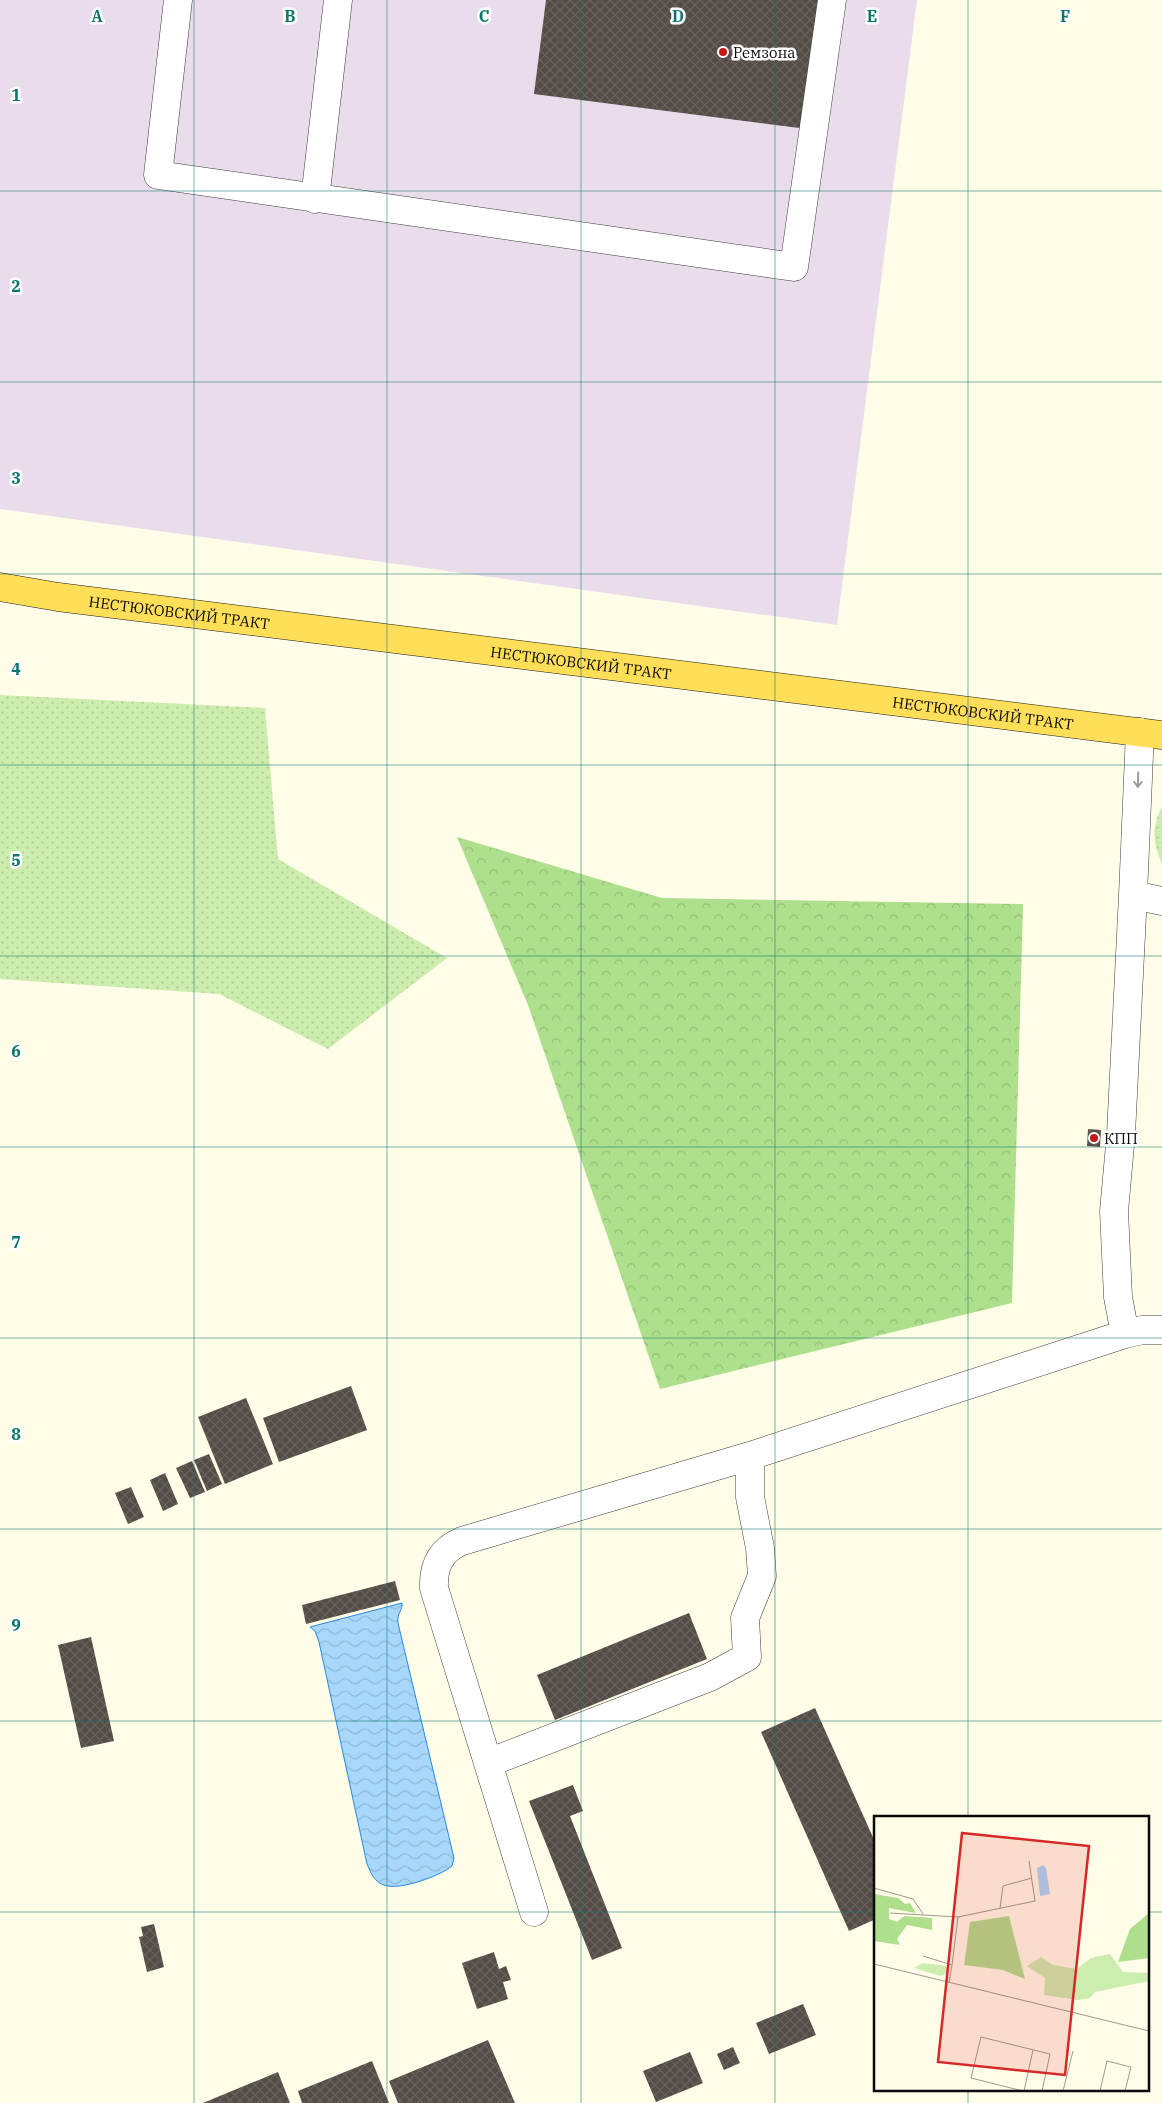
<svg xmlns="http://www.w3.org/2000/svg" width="1162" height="2103" font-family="'IBM Plex Serif',serif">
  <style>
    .industrial { fill: #eaddeb }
    .grass { fill: url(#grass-dots) }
    .forest { fill: url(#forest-crowns) }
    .water { fill: url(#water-waves); stroke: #278ada }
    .building { fill: url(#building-cross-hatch) }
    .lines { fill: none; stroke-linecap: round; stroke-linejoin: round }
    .minor-casing { stroke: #3d3d3d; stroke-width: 29 }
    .major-casing { stroke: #1b1b1b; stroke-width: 29 }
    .minor { stroke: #fff; stroke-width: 28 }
    .major { stroke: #ffde58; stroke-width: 28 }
    .oneway { stroke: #9d9d9d }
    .grid { fill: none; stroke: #0f766e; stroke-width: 1; stroke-opacity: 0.55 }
    .poi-dot { fill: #c61717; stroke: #fff; stroke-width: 2 }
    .labels { text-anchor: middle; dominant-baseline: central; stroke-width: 5; stroke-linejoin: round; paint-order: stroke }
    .poi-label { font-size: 15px; fill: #0a0a0a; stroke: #fff; text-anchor: start }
    .street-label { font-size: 15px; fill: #0a0a0a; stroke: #fff }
    .inset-road { fill: none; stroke: #9d9b8f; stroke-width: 1 }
    .view { fill: #d62828; fill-opacity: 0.15; stroke: #d62828; stroke-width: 2.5 }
    .inset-edge { fill: none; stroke: #0a0a0a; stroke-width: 2.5 }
    .grid-label { font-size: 16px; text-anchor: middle; font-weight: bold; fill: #0f766e; stroke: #fff; stroke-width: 5; stroke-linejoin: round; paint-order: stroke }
  </style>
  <defs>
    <pattern id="grass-dots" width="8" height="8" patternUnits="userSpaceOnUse" patternTransform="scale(1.25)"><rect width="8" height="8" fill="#ccedae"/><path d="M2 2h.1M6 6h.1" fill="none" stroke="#aeca94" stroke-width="1.8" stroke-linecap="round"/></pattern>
    <pattern id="forest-crowns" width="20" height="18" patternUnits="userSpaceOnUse" patternTransform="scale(1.25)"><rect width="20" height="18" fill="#aedf8c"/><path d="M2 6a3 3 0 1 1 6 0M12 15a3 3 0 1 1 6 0" fill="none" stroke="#94be77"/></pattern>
    <pattern id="water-waves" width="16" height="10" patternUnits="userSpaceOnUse" patternTransform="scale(1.25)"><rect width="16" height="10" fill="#a7d8fc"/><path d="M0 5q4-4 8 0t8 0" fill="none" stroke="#8eb8d7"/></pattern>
    <pattern id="building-cross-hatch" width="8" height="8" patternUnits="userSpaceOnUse" patternTransform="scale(1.25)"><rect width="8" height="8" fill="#544c46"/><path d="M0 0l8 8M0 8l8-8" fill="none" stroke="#68615c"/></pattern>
  </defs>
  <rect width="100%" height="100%" fill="#fffce8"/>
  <!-- industrial -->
  <path class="industrial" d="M0,0h917l-80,625 -837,-116z"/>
  <!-- grass -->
  <path class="grass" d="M0,695l265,13 13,151 169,99 -119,91 -109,-55 -219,-15z
    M1162,807v57c-9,-19 -11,-38 0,-57z"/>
  <!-- forest -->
  <path class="forest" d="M457,837l205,61 361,6 -11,399 -352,86 -132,-384z"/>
  <!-- water -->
  <path class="water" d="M402,1603c1,7 -5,9 -4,20l56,235 -2,8c-12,10 -53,25 -68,19 -10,-3 -13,-12 -17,-21l-48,-222 -4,-11 -5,-4z"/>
  <!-- building -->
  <path class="building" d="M546,0h294l-17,131 -289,-37z
    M1088,1129l13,1 -1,17 -13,-1z
    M351,1386l16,44 -88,32 -16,-44z
    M246,1398l27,66 -48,20 -27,-67z
    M209,1454l13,30 -15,7 -13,-31z
    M192,1461l13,31 -15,6 -14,-30z
    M165,1473l13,31 -15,7 -13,-31z
    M131,1487l13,30 -16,7 -13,-31z
    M395,1581l5,19 -94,24 -4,-19z
    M689,1613l18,46 -152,61 -18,-45z
    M91,1637l23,104 -33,7 -23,-103z
    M815,1708l61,136v75l-27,12 -88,-199z
    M573,1785l10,26 -13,5 52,132 -30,12 -63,-159z
    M154,1924l10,43 -17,5 -8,-35 4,-1 -2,-9z
    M494,1952l5,17 7,-3 5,14 -8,2 5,17 -31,10 -15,-46z
    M803,2004l13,31 -47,19 -13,-31z
    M488,2040l27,63h-117l-9,-22z
    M733,2047l7,16 -16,7 -7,-16z
    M690,2052l13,31 -47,19 -13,-31z
    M372,2061l17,42h-87l-4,-12z
    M278,2072l12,31h-87z"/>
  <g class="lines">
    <!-- minor casing -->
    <g class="minor-casing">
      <path id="minor" d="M178,0l-20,175 636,92 38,-267
        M315,199l23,-199
        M1140,732l-7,163 29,6
        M1125,1334l17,-4h20
        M488,1763l222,-86 37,-20 -2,-39 17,-42 -2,-28 -10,-51v-41
        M534,1912l-100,-324c-1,-23 7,-38 28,-47l288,-85 375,-122 -7,-37 -4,-86 7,-77 12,-239"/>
    </g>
    <!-- major casing -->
    <g class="major-casing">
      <g id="major">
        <path id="s1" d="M0,587l58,10 1104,138"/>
      </g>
    </g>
    <!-- minor -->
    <use href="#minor" class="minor"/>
    <!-- major -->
    <use href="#major" class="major"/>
  </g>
  <!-- one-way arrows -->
  <defs><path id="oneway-shaft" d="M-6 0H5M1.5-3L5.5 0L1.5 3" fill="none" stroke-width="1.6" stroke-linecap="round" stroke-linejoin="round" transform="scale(1.25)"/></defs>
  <use class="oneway" href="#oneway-shaft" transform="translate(1138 780) rotate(92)"/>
  <!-- grid -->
  <path class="grid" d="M194,0v2103M387,0v2103M581,0v2103M775,0v2103M968,0v1817M0,191h1162M0,382h1162M0,574h1162M0,765h1162M0,956h1162M0,1147h1162M0,1338h1162M0,1529h1162M0,1721h1162M0,1912h876M1148,1912h14M968,2089v14"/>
  <!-- markers -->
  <g class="poi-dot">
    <circle cx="723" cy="52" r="5"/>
    <circle cx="1094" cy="1138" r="5"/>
  </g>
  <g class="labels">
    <!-- poi labels -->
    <g class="poi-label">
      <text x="733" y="52">Ремзона</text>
      <text x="1104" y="1138">КПП</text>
    </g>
    <!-- street labels -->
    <g class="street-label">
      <text stroke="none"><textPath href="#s1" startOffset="181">НЕСТЮКОВСКИЙ ТРАКТ</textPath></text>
      <text stroke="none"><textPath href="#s1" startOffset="586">НЕСТЮКОВСКИЙ ТРАКТ</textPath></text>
      <text stroke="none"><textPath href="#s1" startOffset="991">НЕСТЮКОВСКИЙ ТРАКТ</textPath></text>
    </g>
  </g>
  <!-- overview -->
  <g transform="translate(874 1816)">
    <rect width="275" height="275" fill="#fffce8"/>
    <path d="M236,138l13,18 26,1v8l-54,11 -5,6 -12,2 -34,-5 1,-17 -18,-12 14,-9 12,8 24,4 14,-11zM49,147l23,3 3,6 -8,4 -27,-8z" fill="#ccedae"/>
    <path d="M0,78l24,4 7,6 5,-1 6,10 -27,-5v11l8,3 7,-6 28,2v12l-25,-5 -10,14 3,6 -26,-4zM275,97v45l-31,4 12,-33zM135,100l16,63 -22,-9 -39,-5 6,-43z" fill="#aedf8c"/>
    <path d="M169,49l3,3 4,26 -10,2 -3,-28z" fill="#a7d8fc"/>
    <path class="inset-road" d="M0,72l39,11 10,15M126,92l3,-22 29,-8M16,97l68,4M49,140l29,9 -3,18M0,148l275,67M78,149l6,-48 77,-16 -6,-40M149,275l-52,-13 10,-41 69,17 -8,37M150,275l9,-41M189,275l10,-40M226,275l7,-30 24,6 -6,24"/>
    <path class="view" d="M88,17l127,13 -24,229 -127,-13z"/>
    <rect width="275" height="275" class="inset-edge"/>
  </g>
  <g class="grid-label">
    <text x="97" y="22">A</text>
    <text x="290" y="22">B</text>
    <text x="484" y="22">C</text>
    <text x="678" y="22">D</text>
    <text x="872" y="22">E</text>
    <text x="1065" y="22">F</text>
    <text x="16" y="101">1</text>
    <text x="16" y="292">2</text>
    <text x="16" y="484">3</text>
    <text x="16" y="675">4</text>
    <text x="16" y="866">5</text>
    <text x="16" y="1057">6</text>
    <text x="16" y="1248">7</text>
    <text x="16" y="1440">8</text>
    <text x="16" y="1631">9</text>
  </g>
</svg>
